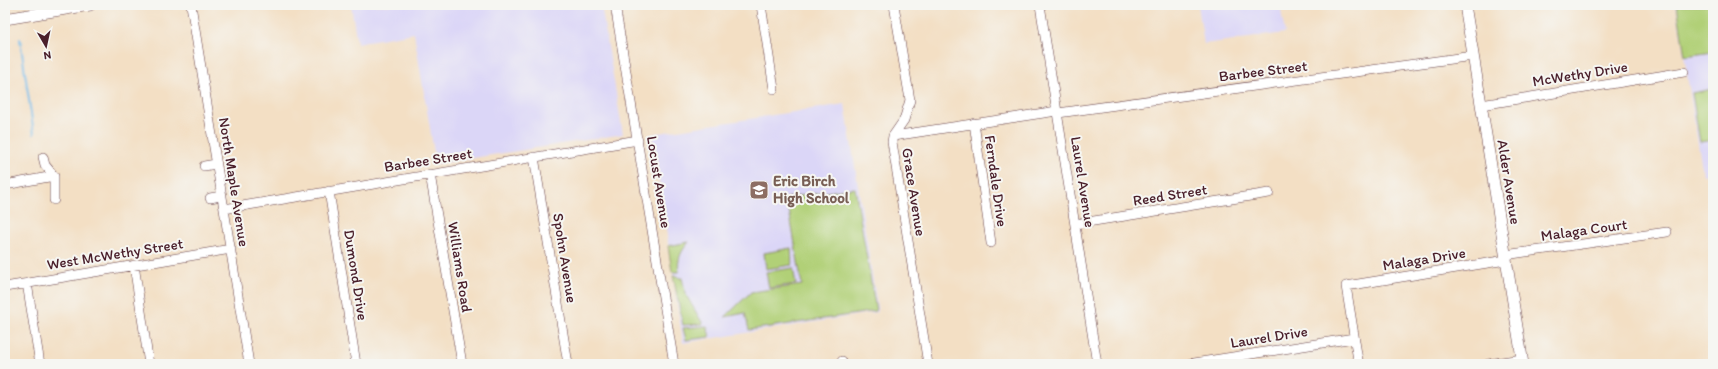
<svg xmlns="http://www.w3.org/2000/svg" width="1718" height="369" font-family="Itim,sans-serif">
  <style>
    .built { fill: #dbd6f7 }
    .green { fill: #b1d077; stroke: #7e7851 }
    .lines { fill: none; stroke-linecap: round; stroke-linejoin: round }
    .stream { stroke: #72bceb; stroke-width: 2 }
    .minor-casing { stroke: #633c42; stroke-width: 10 }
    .major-casing { stroke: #633c42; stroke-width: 12 }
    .minor { stroke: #fff; stroke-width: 9 }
    .major { stroke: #fff; stroke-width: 11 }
    .labels { text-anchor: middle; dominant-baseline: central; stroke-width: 4; stroke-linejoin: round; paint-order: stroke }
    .street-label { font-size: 15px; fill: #4a1f2b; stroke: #f6f6f2 }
    .education-label { font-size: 15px; font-weight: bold; fill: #785e54; stroke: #f6f6f2; text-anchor: start }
  </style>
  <rect width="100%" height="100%" fill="#f6f6f2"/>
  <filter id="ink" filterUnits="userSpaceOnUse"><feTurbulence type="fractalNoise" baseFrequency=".025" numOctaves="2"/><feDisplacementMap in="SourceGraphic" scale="8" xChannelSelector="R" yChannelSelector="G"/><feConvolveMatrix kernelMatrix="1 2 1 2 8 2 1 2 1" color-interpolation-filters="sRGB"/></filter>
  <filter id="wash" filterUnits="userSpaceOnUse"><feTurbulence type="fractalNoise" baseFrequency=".012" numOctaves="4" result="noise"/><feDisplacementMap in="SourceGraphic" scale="16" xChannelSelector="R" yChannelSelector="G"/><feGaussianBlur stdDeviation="0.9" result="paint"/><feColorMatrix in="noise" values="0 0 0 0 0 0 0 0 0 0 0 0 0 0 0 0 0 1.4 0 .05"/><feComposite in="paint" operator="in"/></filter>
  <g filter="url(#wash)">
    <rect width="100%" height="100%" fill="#f3dfc4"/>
    <!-- built -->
    <path class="built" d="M351,5h250l22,129 -187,30 -22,-131 -57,10z
      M1198,5h82l5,28 -81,11z
      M1676,5h37v168l-10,2z
      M845,104l33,208 -195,31 -31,-209z"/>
    <!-- green -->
    <path class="green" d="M1677,5h36v47l-28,4z
      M1713,89v51l-13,2 -8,-49z
      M855,188l21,123 -127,19 -4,-17 -20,4 26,-25 51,-7 -15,-87z
      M689,242c-8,9 -12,17 -10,30h-7l-4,-26z
      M791,248l1,17 -26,4 -2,-16z
      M793,268l3,16 -27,4 -3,-16z
      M673,276h5l1,2h3l4,17 17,29 -20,1z
      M707,326l3,11 -24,3 -3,-12z"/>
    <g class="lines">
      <!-- stream -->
      <path class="stream" d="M20,39l14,95"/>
    </g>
  </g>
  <g filter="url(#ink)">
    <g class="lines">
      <!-- minor casing -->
      <g class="minor-casing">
        <path id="minor" d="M191,5l58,359
          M615,5l59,359
          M761,5l13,84
          M894,5l16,95 -6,20 -11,16 -1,6 36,222
          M1040,5l57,359
          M1481,105l203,-33
          M1058,113l415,-57
          M974,123l17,120
          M893,136l164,-25
          M43,157l2,8 9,11v24
          M534,157l34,207
          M204,166l12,-2
          M430,174l32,190
          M5,185l49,-9
          M329,191l27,173
          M210,198l11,-2
          M224,209l414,-69
          M1075,224l194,-31
          M1505,255l162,-23
          M134,265l15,99
          M27,283l13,81
          M5,287l226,-38
          M842,361v3
          M1188,364l166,-26
          M1360,364l-2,-4 -12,-74 160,-26
          M1488,364l34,-5"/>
      </g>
      <!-- major casing -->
      <g class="major-casing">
        <path id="major" d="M1465,5l58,359
          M5,19l85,-14"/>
      </g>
      <!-- minor -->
      <use href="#minor" class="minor"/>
      <!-- major -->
      <use href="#major" class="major"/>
    </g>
  </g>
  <!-- icons -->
  <defs>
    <g id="school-square" transform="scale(1)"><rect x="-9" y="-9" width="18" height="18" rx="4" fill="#8d6e63" stroke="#f6f6f2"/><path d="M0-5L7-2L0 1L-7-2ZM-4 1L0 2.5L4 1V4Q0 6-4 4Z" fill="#fff"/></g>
  </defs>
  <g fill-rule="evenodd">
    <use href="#school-square" x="759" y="190"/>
  </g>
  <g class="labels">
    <!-- street labels -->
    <g class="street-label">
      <text transform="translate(1263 71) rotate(-7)">Barbee Street</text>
      <text transform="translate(1580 74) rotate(-9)">McWethy Drive</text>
      <text transform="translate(428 160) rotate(-9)">Barbee Street</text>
      <text transform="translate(996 181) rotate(82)">Ferndale Drive</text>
      <text transform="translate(234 182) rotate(81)">North Maple Avenue</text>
      <text transform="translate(659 182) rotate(81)">Locust Avenue</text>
      <text transform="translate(1083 182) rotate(81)">Laurel Avenue</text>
      <text transform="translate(1509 182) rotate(81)">Alder Avenue</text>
      <text transform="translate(914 192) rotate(81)">Grace Avenue</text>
      <text transform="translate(1170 195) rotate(-9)">Reed Street</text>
      <text transform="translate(1584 230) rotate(-8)">Malaga Court</text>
      <text transform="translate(115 254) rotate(-9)">West McWethy Street</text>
      <text transform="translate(565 258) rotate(81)">Spohn Avenue</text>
      <text transform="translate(1424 259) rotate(-9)">Malaga Drive</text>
      <text transform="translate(460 267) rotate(81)">Williams Road</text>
      <text transform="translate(356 275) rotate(81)">Dumond Drive</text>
      <text transform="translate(1269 337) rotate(-9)">Laurel Drive</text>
    </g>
    <!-- education labels -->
    <g class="education-label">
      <text x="773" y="181">Eric Birch<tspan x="773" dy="17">High School</tspan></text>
    </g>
  </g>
  <!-- margin -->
  <rect width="1718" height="369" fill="none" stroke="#f6f6f2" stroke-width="20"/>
  <!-- north arrow -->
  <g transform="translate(46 46) rotate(171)" stroke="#f6f6f2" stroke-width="3" paint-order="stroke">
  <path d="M0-3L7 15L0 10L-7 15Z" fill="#4a1f2b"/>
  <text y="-6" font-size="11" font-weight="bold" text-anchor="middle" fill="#4a1f2b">N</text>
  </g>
</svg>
